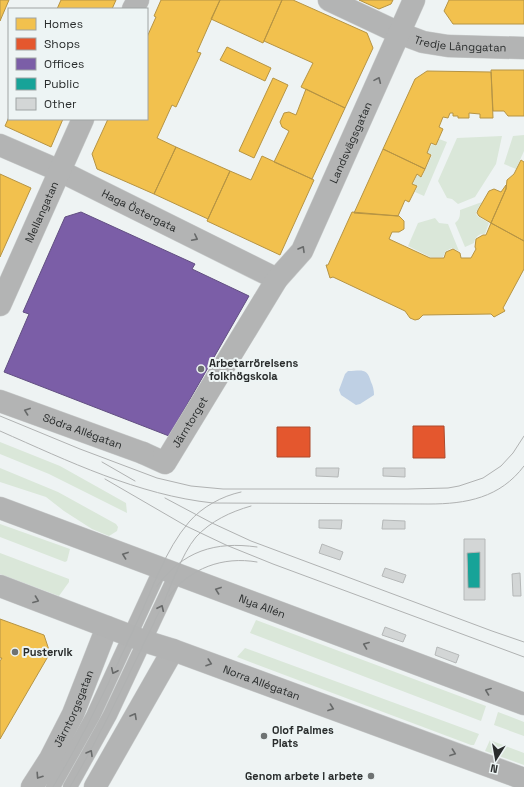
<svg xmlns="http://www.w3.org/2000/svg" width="524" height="787" font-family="'Space Grotesk',sans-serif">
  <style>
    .green { fill: #dae7d9 }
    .water { fill: #bfd0e4 }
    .homes { fill: #f2c14e; stroke: #b69444 }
    .shops { fill: #e4572e; stroke: #ac4a2d }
    .offices { fill: #7b5ea7; stroke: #624f82 }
    .public { fill: #17a398; stroke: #1c7f78 }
    .building { fill: #d3d6d6; stroke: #b5b8b8; fill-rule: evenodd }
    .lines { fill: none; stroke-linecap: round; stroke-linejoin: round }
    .service-casing { stroke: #cbcece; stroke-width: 15 }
    .pedestrian-casing { stroke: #cbcece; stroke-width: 23 }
    .minor-casing { stroke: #cbcece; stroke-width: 23 }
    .tertiary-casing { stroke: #cbcece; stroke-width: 23 }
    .secondary-casing { stroke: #cbcece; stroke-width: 23 }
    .service { stroke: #b3b4b4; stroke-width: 14 }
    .pedestrian { stroke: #b3b4b4; stroke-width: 22 }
    .minor { stroke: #b3b4b4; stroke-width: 22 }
    .tertiary { stroke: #b3b4b4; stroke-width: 22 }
    .secondary { stroke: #b2b3b3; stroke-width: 22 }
    .tram { stroke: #b0b2b2; stroke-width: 1 }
    .oneway { stroke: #676969 }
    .poi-dot { fill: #6e7272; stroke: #edf4f4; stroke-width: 1.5 }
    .labels { text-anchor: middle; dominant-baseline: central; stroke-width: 4; stroke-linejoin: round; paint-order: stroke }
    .street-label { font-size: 11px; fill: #292c2c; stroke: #edf4f4 }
    .poi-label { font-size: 11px; font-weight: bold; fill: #292c2c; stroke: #edf4f4; text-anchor: start }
  </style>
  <rect width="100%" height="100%" fill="#eef3f3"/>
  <!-- green -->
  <path class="green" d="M524,135v16l-8,18 -12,-5 9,-28z
    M502,136l-6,28 -21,33 -17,7 -6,-5 -5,-1 -9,-17 19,-43z
    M439,139l8,3 -23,54 -9,-4 3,-6 -5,-2 4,-9 5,2 10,-22 -5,-2 5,-9 4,2z
    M482,202l-5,8 -1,4 3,3 10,6 -4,11c-6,-1 -10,4 -11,9l-9,4 -10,-24c5,-4 5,-7 5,-13z
    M435,218l4,5 9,1 11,27 -7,-3 -6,3 -3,6h-13l-22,-11 10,-23z
    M0,442l60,24 66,37 1,10 -78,-39 -49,-20z
    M0,468l58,24 58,32 2,3 -1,4 -8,5 -17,-7 -28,-18 -18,-14 -46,-15z
    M0,524l70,25 -3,12 -2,1 -65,-25z
    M0,553l69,26v3l-10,14 -59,-22z
    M256,620l230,86 -5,15 -231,-88z
    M245,648l234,86 -5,11h-3l-234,-88z
    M498,712l26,10v14l-30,-11z
    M490,740l34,13v12l-39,-14z"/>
  <!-- water -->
  <path class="water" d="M348,371c13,0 19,-4 23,11 2,4 3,8 3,13l-14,9 -4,1 -15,-10 -2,-5 6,-16z"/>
  <!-- homes -->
  <path class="homes" d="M0,0h9l-9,21z
    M61,0h55l-4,9h-55z
    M161,0h59l-23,52 4,1 -25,54 -4,-2 -15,33 19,9 -22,47 -57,-25 -5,-15 16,-35h39v-82l9,-20 -2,-1z
    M220,0h62l-19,43 -52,-24z
    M282,0h11l74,33 6,15 -28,60 -44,-21 12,-24 -49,-22z
    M359,0h34l-2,4 -12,5z
    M449,0h75v24h-71l-9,-13z
    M227,47l44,21 -6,13 -45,-21z
    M491,70h33v46h-16l-4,-5h-11z
    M427,71l64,1 2,46h-13v-4l-11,-1v5h-11v-2h-5v-3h-3l-2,5 -5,-1 -4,10 4,2 -7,16 -5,-2 -4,10 4,2 -6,14 -42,-20 32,-70z
    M273,78l15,7 -34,73 -15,-7z
    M306,89l39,19 -33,71 -38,-17 15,-31 -7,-4 -2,-5 4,-9 5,-1 7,3z
    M9,117v2h54l-12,28 -46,-21z
    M176,147l54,24 -22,48 -54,-25z
    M383,149l42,20 -4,8 -4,-3 -5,10 5,2 -8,16 -4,-2 -7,16 -44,-3z
    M262,156l52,24 -34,75 -73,-34 23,-50 21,9z
    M521,160l3,2v79l-33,-18 15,-34 1,-9 7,-6z
    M0,174l31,14 -31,69z
    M506,185v4l-15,34 -12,-7 -2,-3 1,-3 11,-19 5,-2 7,3z
    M352,212l47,4 5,5v8l-5,3h-7l-3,7 41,19h14l2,-6 7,-3 7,4 1,5h10l5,-9 -1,-2 1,-8 7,-4h3l5,-12 33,18v28l-21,39 2,3 -11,6 -3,-3 -68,1 -4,4 -4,1 -5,-2 -5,-7 -72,-34 -3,1 -4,-13h2z
    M0,619l44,16 6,18 -50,86v-78l2,-3h-2z"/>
  <!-- shops -->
  <path class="shops" d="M413,426h31l1,32h-32z
    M277,427h33v30h-33z"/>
  <!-- offices -->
  <path class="offices" d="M81,212l114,52 -3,5 57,27 -80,140 -165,-64 25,-58 -6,-2 42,-95z"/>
  <!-- public -->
  <path class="public" d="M480,552v36h-12l-1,-35z"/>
  <!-- building -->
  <path class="building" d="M316,468h23l-1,9 -22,-1z
    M383,468h22v9l-22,-1z
    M319,520h23l-1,9 -22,-1z
    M383,520l22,1v8h-23z
    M464,539h21v61h-21zM480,552v36h-12l-1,-35z
    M322,544l21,8 -3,8 -21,-7z
    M385,568l21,7 -3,8 -21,-7z
    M520,573l1,23h-8l-1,-22z
    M385,627l21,8 -3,7 -21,-7z
    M437,647l22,8 -3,8 -21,-8z"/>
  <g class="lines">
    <!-- service casing -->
    <g class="service-casing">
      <path id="service" d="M53,787l40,-71 68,-148
        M70,787l40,-72 66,-141"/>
    </g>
    <!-- pedestrian casing -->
    <g class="pedestrian-casing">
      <path id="pedestrian" d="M329,0l70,33"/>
    </g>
    <!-- minor casing -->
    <g class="minor-casing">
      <g id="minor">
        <path d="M133,9l5,-9"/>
        <path id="s1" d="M399,33l24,9 25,4 76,2"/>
        <path id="s2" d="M0,145l60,26 217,108"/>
        <path id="s3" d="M0,305l83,-186"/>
        <path id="s4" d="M143,453l22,10 112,-184 25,-28 112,-251"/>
        <path id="s5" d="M32,787l18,-28 23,-45 34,-87"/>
        <path d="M95,787l78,-137"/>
      </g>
    </g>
    <!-- tertiary casing -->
    <g class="tertiary-casing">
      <g id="tertiary">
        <path id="s6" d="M0,401l143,52"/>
      </g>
    </g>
    <!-- secondary casing -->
    <g class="secondary-casing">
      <g id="secondary">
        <path id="s7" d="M0,508l524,196"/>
        <path id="s8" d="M0,586l144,55 29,9 351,129"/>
      </g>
    </g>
    <!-- service -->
    <use href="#service" class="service"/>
    <!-- pedestrian -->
    <use href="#pedestrian" class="pedestrian"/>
    <!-- minor -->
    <use href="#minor" class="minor"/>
    <!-- tertiary -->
    <use href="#tertiary" class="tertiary"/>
    <!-- secondary -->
    <use href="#secondary" class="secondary"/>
    <!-- tram -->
    <path class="tram" d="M0,416l80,33 77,29 34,8 32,3h185l40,-1 11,-2 24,-8 18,-12 12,-13 11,-17
      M0,431c68,30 138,64 213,72l216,1c37,0 71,-6 95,-38
      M102,462l33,19
      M105,479l81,47 40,19 47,19 251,93
      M165,498l47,25 39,18 241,90 32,11
      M157,586c26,-35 58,-45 100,-39
      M169,596c21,-28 54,-40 88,-34
      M53,787c32,-53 58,-109 84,-165 16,-34 28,-72 52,-100 13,-15 33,-26 52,-30
      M70,787c34,-58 62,-119 91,-179 10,-21 20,-53 35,-71 15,-16 34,-25 55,-31"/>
  </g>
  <!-- one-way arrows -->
  <defs><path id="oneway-chevron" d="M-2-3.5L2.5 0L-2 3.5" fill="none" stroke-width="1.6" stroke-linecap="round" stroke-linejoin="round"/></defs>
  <g class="oneway">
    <use href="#oneway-chevron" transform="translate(378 80) rotate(-66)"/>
    <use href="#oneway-chevron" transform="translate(195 238) rotate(27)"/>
    <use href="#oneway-chevron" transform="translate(302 249) rotate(-60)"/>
    <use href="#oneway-chevron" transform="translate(27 411) rotate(-160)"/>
    <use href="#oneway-chevron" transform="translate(125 555) rotate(-160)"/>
    <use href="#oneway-chevron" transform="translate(218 590) rotate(-160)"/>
    <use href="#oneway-chevron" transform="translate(36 600) rotate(21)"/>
    <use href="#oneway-chevron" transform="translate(161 608) rotate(-65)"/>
    <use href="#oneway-chevron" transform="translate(366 645) rotate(-159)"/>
    <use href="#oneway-chevron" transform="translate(209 663) rotate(19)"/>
    <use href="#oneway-chevron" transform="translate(114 671) rotate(115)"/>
    <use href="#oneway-chevron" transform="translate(488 691) rotate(-159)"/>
    <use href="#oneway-chevron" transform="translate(331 708) rotate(20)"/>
    <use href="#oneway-chevron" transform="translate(134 716) rotate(-61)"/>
    <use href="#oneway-chevron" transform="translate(90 753) rotate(-60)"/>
    <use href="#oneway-chevron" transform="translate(453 753) rotate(20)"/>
    <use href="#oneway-chevron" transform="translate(39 776) rotate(123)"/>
  </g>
  <!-- markers -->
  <g class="poi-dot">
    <circle cx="201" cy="369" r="4"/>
    <circle cx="15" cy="652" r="4"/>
    <circle cx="264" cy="736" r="4"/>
    <circle cx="371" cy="776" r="4"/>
  </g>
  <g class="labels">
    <!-- street labels -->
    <g class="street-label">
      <text stroke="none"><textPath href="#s1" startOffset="63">Tredje Långgatan</textPath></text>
      <text stroke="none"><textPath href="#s4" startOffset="396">Landsvägsgatan</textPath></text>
      <text stroke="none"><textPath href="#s2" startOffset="154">Haga Östergata</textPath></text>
      <text stroke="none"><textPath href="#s3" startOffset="102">Mellangatan</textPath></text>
      <text stroke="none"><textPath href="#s4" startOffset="72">Järntorget</textPath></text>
      <text stroke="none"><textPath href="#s6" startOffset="88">Södra Allégatan</textPath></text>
      <text stroke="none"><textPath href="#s7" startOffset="280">Nya Allén</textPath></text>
      <text stroke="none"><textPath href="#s8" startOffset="279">Norra Allégatan</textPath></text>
      <text stroke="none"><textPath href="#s5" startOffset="89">Järntorgsgatan</textPath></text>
    </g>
    <!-- poi labels -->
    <g class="poi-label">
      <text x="209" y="363">Arbetarrörelsens<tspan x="209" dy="13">folkhögskola</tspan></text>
      <text x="23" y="652">Pustervik</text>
      <text x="272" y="730">Olof Palmes<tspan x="272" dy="13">Plats</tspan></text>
      <text x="363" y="776" text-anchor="end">Genom arbete i arbete</text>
    </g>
  </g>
  <!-- legend -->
  <rect x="8" y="8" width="140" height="112" fill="#edf4f4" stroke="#9fa4a4"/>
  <rect x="16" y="18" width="20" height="12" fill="#f2c14e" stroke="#9fa4a4"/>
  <text x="44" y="28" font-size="12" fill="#292c2c">Homes</text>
  <rect x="16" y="38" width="20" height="12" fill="#e4572e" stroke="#9fa4a4"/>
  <text x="44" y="48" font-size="12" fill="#292c2c">Shops</text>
  <rect x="16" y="58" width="20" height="12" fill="#7b5ea7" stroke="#9fa4a4"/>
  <text x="44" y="68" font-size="12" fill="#292c2c">Offices</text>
  <rect x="16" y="78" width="20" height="12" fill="#17a398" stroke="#9fa4a4"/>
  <text x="44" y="88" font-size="12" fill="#292c2c">Public</text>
  <rect x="16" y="98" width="20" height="12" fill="#d3d6d6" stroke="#9fa4a4"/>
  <text x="44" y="108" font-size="12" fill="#292c2c">Other</text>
  <!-- north arrow -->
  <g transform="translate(496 759) rotate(191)" stroke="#edf4f4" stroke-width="3" paint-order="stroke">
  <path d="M0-3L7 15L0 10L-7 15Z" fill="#292c2c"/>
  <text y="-6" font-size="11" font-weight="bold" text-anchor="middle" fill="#292c2c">N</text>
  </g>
</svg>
